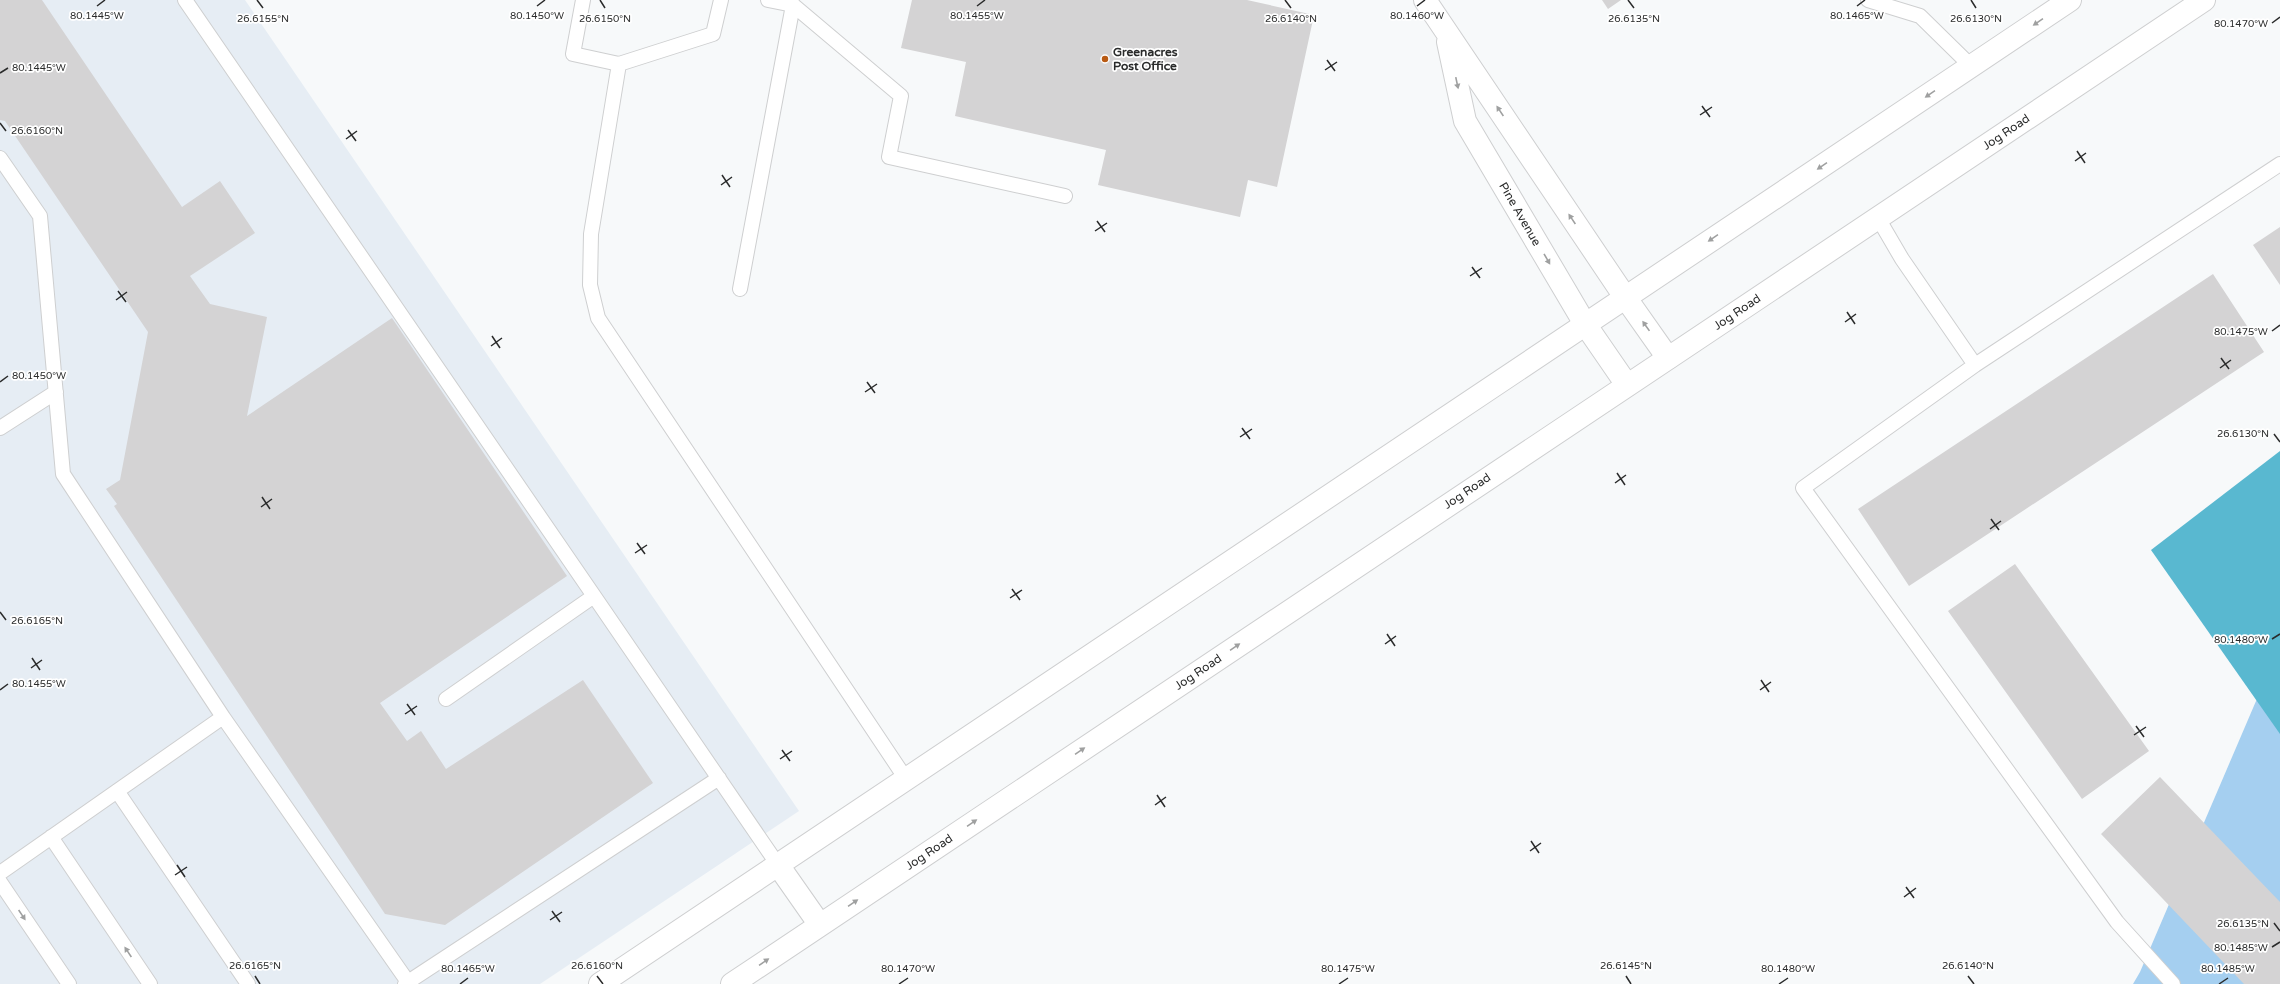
<svg xmlns="http://www.w3.org/2000/svg" width="2280" height="984" font-family="'Varela Round',sans-serif">
  <style>
    .built { fill: #e6edf4 }
    .green { fill: #a5cff0 }
    .water { fill: #59b8d0 }
    .building { fill: #d4d3d4 }
    .lines { fill: none; stroke-linecap: round; stroke-linejoin: round }
    .service-casing { stroke: #cecfd0; stroke-width: 16 }
    .minor-casing { stroke: #cecfd0; stroke-width: 24 }
    .secondary-casing { stroke: #cecfd0; stroke-width: 24 }
    .service { stroke: #fff; stroke-width: 14 }
    .minor { stroke: #fff; stroke-width: 22 }
    .secondary { stroke: #fff; stroke-width: 22 }
    .oneway { fill: #9fa0a0 }
    .ticks { fill: none; stroke: #2a2b2b; stroke-width: 1.5 }
    .poi-dot { fill: #b95a13; stroke: #fff; stroke-width: 1.5 }
    .labels { text-anchor: middle; dominant-baseline: central; stroke-width: 3.5; stroke-linejoin: round; paint-order: stroke }
    .poi-label { font-size: 12px; font-weight: bold; fill: #2a2b2b; stroke: #fff; text-anchor: start }
    .street-label { font-size: 12px; fill: #2a2b2b; stroke: #fff }
    .ticks-label { font-size: 10px; text-anchor: middle; fill: #2a2b2b; stroke: #fff; stroke-width: 3.5; stroke-linejoin: round; paint-order: stroke }
  </style>
  <rect width="100%" height="100%" fill="#f7f9fa"/>
  <!-- built -->
  <path class="built" d="M0,0h245l554,811 -259,173h-540z"/>
  <!-- green -->
  <path class="green" d="M2280,645v339h-147l7,-12z"/>
  <!-- water -->
  <path class="water" d="M2280,451v283l-129,-184z"/>
  <!-- building -->
  <path class="building" d="M0,0h42l140,207 38,-26 35,52 -65,43 20,28 57,13 -20,99 145,-98 175,258 -187,127 27,38 14,-10 25,38 137,-89 70,103 -208,142 -60,-11 -271,-408 3,-2 -11,-15 14,-9 28,-148 -143,-211 -5,-1z
    M912,0h335l67,15 -37,172 -29,-7 -8,37 -142,-32 8,-35 -151,-34 11,-54 -65,-14z
    M1602,0h19l-13,9z
    M2280,227v58l-27,-40z
    M2213,274l51,78 -355,234 -51,-77z
    M2015,564l134,187 -67,48 -134,-188z
    M2160,777l120,125v82h-36l-143,-150z"/>
  <g class="lines">
    <!-- service casing -->
    <g class="service-casing">
      <path id="service" d="M185,0l409,596
        M583,0l-10,54 46,10 94,-30 8,-34
        M791,0l2,5 108,91 -12,61 176,39
        M1868,0l52,16 51,50
        M619,64l-28,170 -1,51 8,33 308,461
        M0,158l40,58 23,258 160,243
        M1878,218l24,41 73,106 -172,123 314,434 56,62
        M740,289l53,-284 -25,-5
        M1975,365l305,-201
        M0,428l56,-36
        M446,699l148,-103 184,269
        M117,791l131,193
        M51,837l99,147
        M0,873l223,-156 185,265 -3,2
        M0,882l69,102
        M408,982l311,-204"/>
    </g>
    <!-- minor casing -->
    <g class="minor-casing">
      <path id="minor" d="M1425,0l200,297 43,61
        M1448,42l17,79 120,203 42,61"/>
    </g>
    <!-- secondary casing -->
    <g class="secondary-casing">
      <path id="secondary" d="M778,865l42,60
        M600,984l1470,-984
        M732,984l1472,-984"/>
    </g>
    <!-- service -->
    <use href="#service" class="service"/>
    <!-- minor -->
    <use href="#minor" class="minor"/>
    <!-- secondary -->
    <use href="#secondary" class="secondary"/>
  </g>
  <!-- one-way arrows -->
  <defs><path id="oneway-solid" d="M-6-.8H1V-3.2L6.5 0L1 3.2V.8H-6Z"/></defs>
  <g class="oneway">
    <use href="#oneway-solid" transform="translate(2038 22) rotate(146)"/>
    <use href="#oneway-solid" transform="translate(1457 83) rotate(78)"/>
    <use href="#oneway-solid" transform="translate(1930 94) rotate(146)"/>
    <use href="#oneway-solid" transform="translate(1500 111) rotate(-124)"/>
    <use href="#oneway-solid" transform="translate(1822 166) rotate(146)"/>
    <use href="#oneway-solid" transform="translate(1572 219) rotate(-124)"/>
    <use href="#oneway-solid" transform="translate(1713 238) rotate(146)"/>
    <use href="#oneway-solid" transform="translate(1547 259) rotate(60)"/>
    <use href="#oneway-solid" transform="translate(1646 326) rotate(-125)"/>
    <use href="#oneway-solid" transform="translate(1235 647) rotate(-34)"/>
    <use href="#oneway-solid" transform="translate(1080 751) rotate(-34)"/>
    <use href="#oneway-solid" transform="translate(972 823) rotate(-34)"/>
    <use href="#oneway-solid" transform="translate(853 903) rotate(-34)"/>
    <use href="#oneway-solid" transform="translate(22 915) rotate(56)"/>
    <use href="#oneway-solid" transform="translate(128 952) rotate(-124)"/>
    <use href="#oneway-solid" transform="translate(764 962) rotate(-34)"/>
  </g>
  <!-- ticks -->
  <path class="ticks" d="M257,0l6,8M600,0l5,8M1285,0l6,8M1628,0l6,8M1971,0l5,8M97,6l8,-6M537,6l8,-6M977,6l8,-6M1417,6l8,-6M1857,6l8,-6M2272,23l8,-6M1327,60l8,11M1325,70l12,-8M0,73l8,-5M1702,106l8,11M1700,115l12,-8M0,123l6,8M348,130l8,11M346,139l11,-8M2077,151l8,12M2075,161l11,-8M722,175l8,12M721,185l11,-8M1097,221l8,11M1095,231l12,-8M1472,267l8,11M1470,276l12,-8M118,291l8,11M116,300l11,-8M1847,312l8,12M1845,322l11,-8M2272,331l8,-6M492,336l8,12M491,346l11,-8M2221,358l8,11M2220,368l11,-8M0,382l8,-6M867,382l8,11M865,392l12,-8M1242,428l8,11M2274,434l6,8M1240,437l12,-8M1617,473l8,12M1615,483l11,-8M262,497l8,12M261,507l11,-8M1991,519l8,11M1990,529l11,-8M637,543l8,11M635,553l12,-8M1012,589l8,11M1010,598l12,-8M0,612l6,8M1387,634l8,12M2272,639l8,-5M1385,644l11,-8M32,658l8,12M31,668l11,-8M1761,680l8,12M0,690l8,-6M1760,690l11,-8M407,704l8,11M405,714l12,-8M2136,726l8,11M2134,735l12,-8M782,750l8,11M780,759l12,-8M1157,795l8,12M1155,805l11,-8M1531,841l8,12M1530,851l11,-8M177,865l8,12M175,875l12,-8M1906,887l8,11M1904,897l12,-9M552,911l8,11M550,920l12,-8M2274,923l6,8M2272,947l8,-5M255,976l5,8M597,976l6,8M1626,976l5,8M1968,976l6,8M460,984l8,-6M899,984l9,-6M1339,984l9,-6M1779,984l9,-6M2219,984l9,-6"/>
  <!-- markers -->
  <circle class="poi-dot" cx="1105" cy="59" r="4"/>
  <g class="labels">
    <!-- poi labels -->
    <g class="poi-label">
      <text x="1113" y="52">Greenacres<tspan x="1113" dy="14">Post Office</tspan></text>
    </g>
    <!-- street labels -->
    <g class="street-label">
      <text transform="translate(2006 132) rotate(-34)">Jog Road</text>
      <text transform="translate(1520 214) rotate(60)">Pine Avenue</text>
      <text transform="translate(1737 312) rotate(-34)">Jog Road</text>
      <text transform="translate(1467 491) rotate(-34)">Jog Road</text>
      <text transform="translate(1198 672) rotate(-34)">Jog Road</text>
      <text transform="translate(929 852) rotate(-34)">Jog Road</text>
    </g>
  </g>
  <g class="ticks-label">
    <text x="977" y="19">80.1455°W</text>
    <text x="97" y="19">80.1445°W</text>
    <text x="537" y="19">80.1450°W</text>
    <text x="1857" y="19">80.1465°W</text>
    <text x="1417" y="19">80.1460°W</text>
    <text x="263" y="22">26.6155°N</text>
    <text x="605" y="22">26.6150°N</text>
    <text x="1291" y="22">26.6140°N</text>
    <text x="1634" y="22">26.6135°N</text>
    <text x="1976" y="22">26.6130°N</text>
    <text x="2241" y="27">80.1470°W</text>
    <text x="39" y="71">80.1445°W</text>
    <text x="37" y="134">26.6160°N</text>
    <text x="2241" y="335">80.1475°W</text>
    <text x="39" y="379">80.1450°W</text>
    <text x="2243" y="437">26.6130°N</text>
    <text x="37" y="624">26.6165°N</text>
    <text x="2241" y="643">80.1480°W</text>
    <text x="39" y="687">80.1455°W</text>
    <text x="2243" y="927">26.6135°N</text>
    <text x="2241" y="951">80.1485°W</text>
    <text x="255" y="969">26.6165°N</text>
    <text x="597" y="969">26.6160°N</text>
    <text x="1626" y="969">26.6145°N</text>
    <text x="1968" y="969">26.6140°N</text>
    <text x="468" y="972">80.1465°W</text>
    <text x="908" y="972">80.1470°W</text>
    <text x="1348" y="972">80.1475°W</text>
    <text x="1788" y="972">80.1480°W</text>
    <text x="2228" y="972">80.1485°W</text>
  </g>
</svg>
